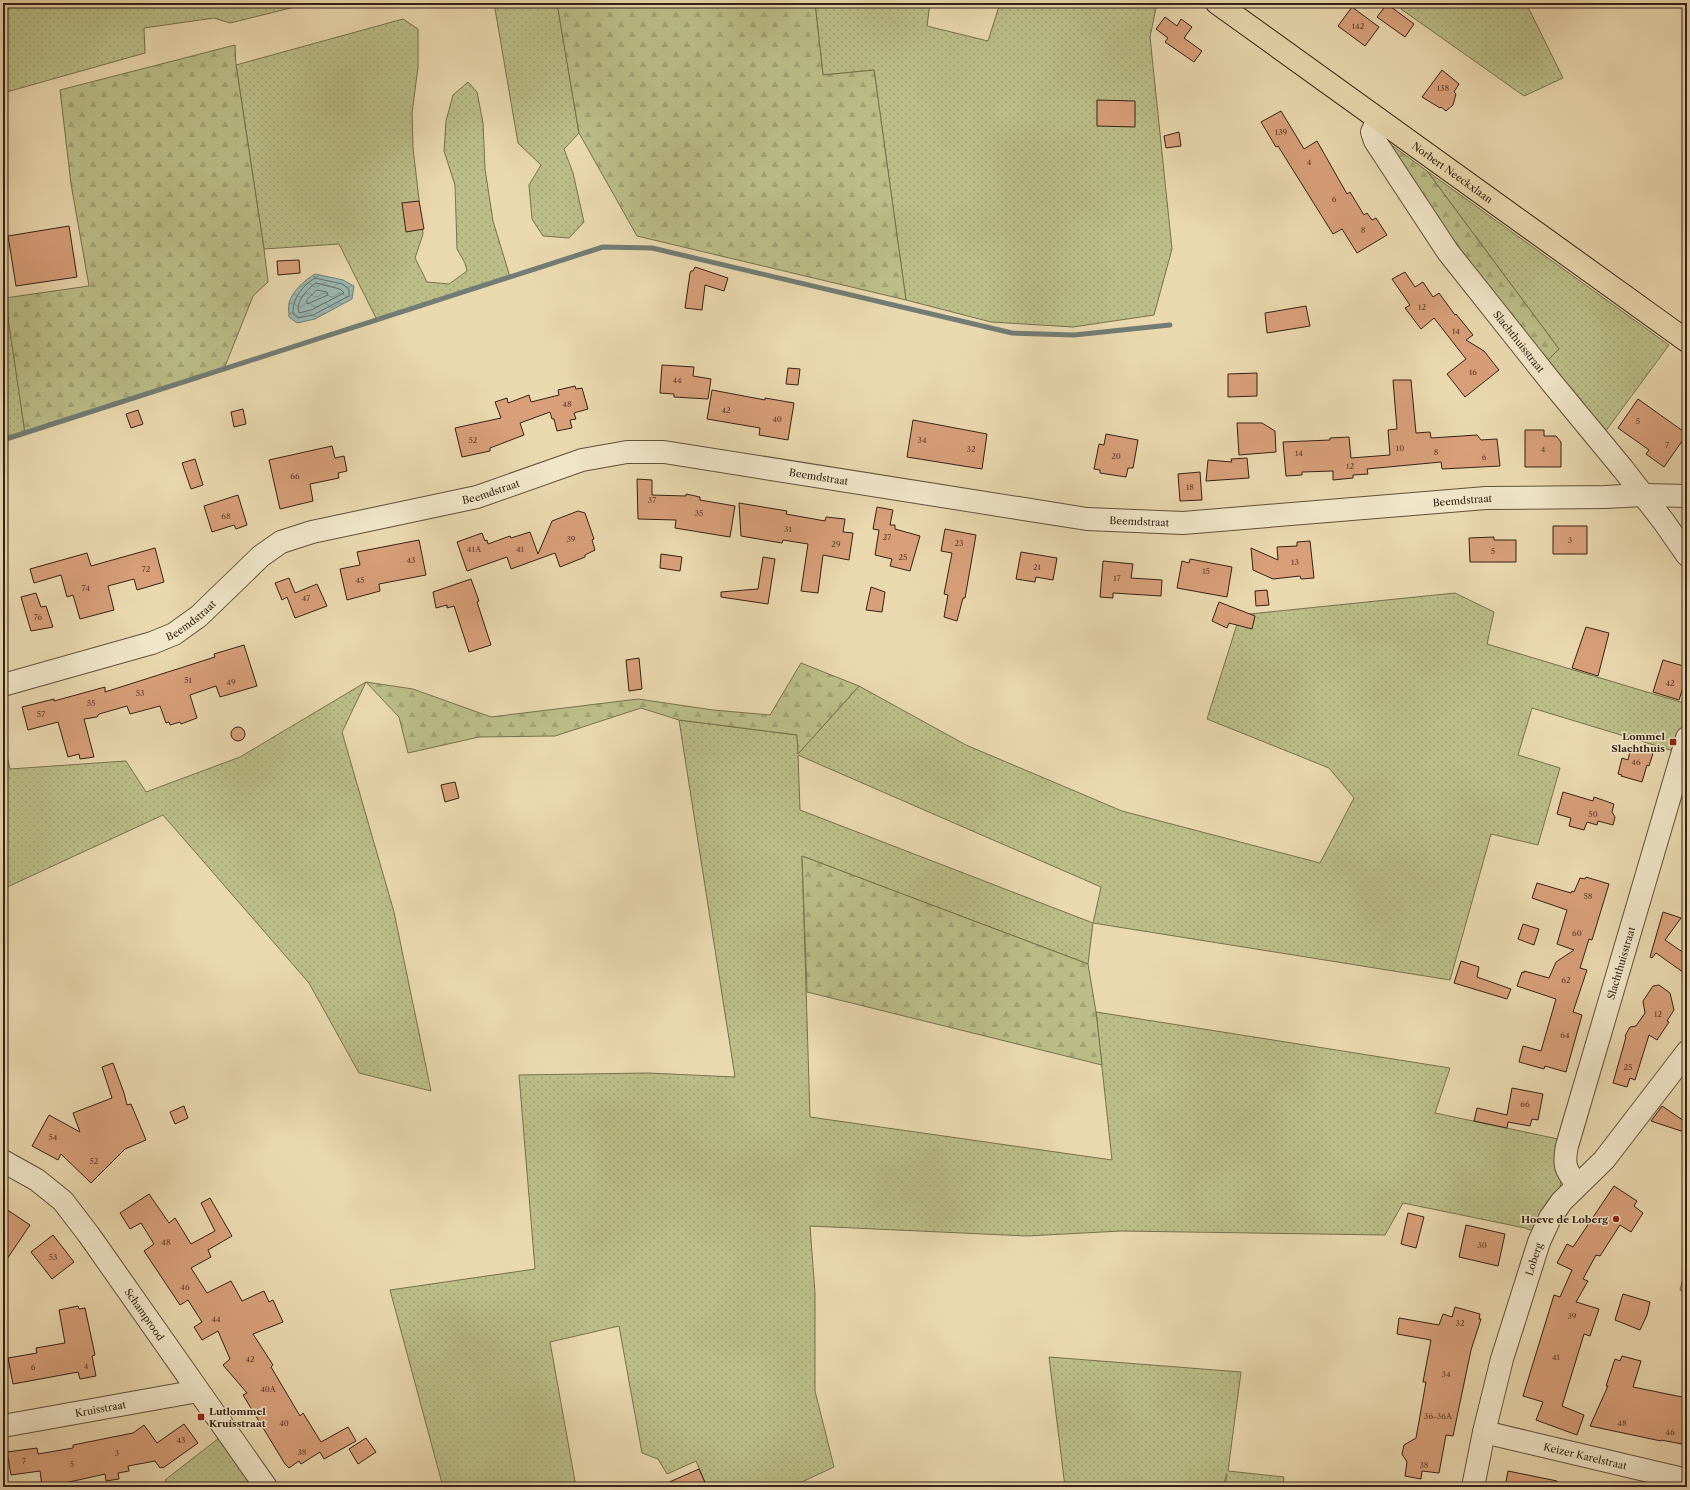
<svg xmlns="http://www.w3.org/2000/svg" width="1690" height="1490" font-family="'Libre Caslon Text',serif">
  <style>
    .grass { fill: url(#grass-dots); stroke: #78704e; fill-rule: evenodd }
    .forest { fill: url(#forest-firs); stroke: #78704e }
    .water { fill: url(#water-waves); stroke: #727c74 }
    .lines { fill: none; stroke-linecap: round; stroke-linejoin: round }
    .shore { stroke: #686c64; stroke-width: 1 }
    .stream { stroke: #727c74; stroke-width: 5 }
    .building { fill: #d89f79; stroke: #352115 }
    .minor-casing { stroke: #624f3b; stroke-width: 24 }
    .major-casing { stroke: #352115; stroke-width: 24 }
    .minor { stroke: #f1e6ca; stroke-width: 22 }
    .major { stroke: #ead8ae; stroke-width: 22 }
    .poi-dot { fill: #8f2418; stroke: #f1e6ca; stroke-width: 1.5 }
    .labels { text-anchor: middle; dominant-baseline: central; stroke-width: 3; stroke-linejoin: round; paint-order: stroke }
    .number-label { font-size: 8px; fill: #5e402e }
    .street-label { font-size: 10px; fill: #352115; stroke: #f1e6ca }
    .poi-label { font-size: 10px; font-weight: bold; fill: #352115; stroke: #f1e6ca; text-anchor: end }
  </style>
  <defs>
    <pattern id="grass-dots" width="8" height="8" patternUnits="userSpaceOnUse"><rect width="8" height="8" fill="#bbbe87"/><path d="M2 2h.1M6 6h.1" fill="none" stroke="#a1a374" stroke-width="1.8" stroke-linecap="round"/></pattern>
    <pattern id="forest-firs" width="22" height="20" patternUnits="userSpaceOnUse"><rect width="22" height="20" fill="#bbbe87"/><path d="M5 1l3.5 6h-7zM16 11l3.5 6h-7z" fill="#a1a374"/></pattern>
    <pattern id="water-waves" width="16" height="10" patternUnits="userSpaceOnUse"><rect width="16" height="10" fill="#9ab8b3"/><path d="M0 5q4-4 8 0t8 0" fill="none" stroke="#7e9590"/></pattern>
  </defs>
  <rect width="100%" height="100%" fill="#ead8ae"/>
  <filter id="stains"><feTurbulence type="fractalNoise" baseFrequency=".005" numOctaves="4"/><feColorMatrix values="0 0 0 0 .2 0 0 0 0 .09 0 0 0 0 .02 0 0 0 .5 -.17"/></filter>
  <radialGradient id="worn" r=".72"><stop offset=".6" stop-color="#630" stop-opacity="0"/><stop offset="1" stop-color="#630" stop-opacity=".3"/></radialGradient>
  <!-- grass -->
  <path class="grass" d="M3,3h308l-81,20 -16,-5 -70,10 1,25 -142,40z
    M494,3h63l22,130 -15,16 9,24 11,49 -15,16 -26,-2 -11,-17 -3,-34 12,-20 -23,-22z
    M815,3h115l-3,23 61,15 12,-38h157l-7,34 22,212 -18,66 -81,12 -82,-5 -85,-22 -32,-230 -51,5z
    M1405,3h121l37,75 -39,18 -123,-87z
    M403,19l15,10v38l-6,46 1,35 10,86 -8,24 12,24 22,2 18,-13 -2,-8 -8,-14 -2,-64 -11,-34 2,-30 7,-26 15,-13 9,10 6,31 2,46 8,52 17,56 -133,43 -38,-76 -75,5 -28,-184z
    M1427,171l242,174 -67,91 -58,-72 15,-15z
    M3,280l22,153 -22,7z
    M1455,593l39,19 -7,32 200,60v14l-10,34 -145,-44 -14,47 42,13 -22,77 -47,-11 -41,146 -357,-57 -5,41 -286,-108 8,261 302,43 -16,-148 354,56 -15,45 123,26 3,42 -1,9 -27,41 -8,-3 -122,-25 -18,32 -264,-4 -94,5 -217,-10 5,67v98l19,76 -43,20h-84l-11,-26 -29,13 -9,-15 -16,-6 -23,-127 -69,16 26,145h-133l-53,-197 145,-21 -16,-194 129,-2 87,4 -56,-357 118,15 1,19 61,-68 107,59 156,66 198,52 34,-65 -25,-30 -122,-49 33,-104zM798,755l303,132 -8,36 -293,-113z
    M366,682l-24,50 52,180 37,179 -72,-18 -50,-90 -146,-168 -160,74v-151l7,31 116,-8 20,31 94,-35z
    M1687,1264v28l-7,-2z
    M1049,1357l192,15 -13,99 56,6 -1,10h-58l2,-13 -5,13h-157z
    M223,1435l30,45 -10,7h-74l-4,-7z"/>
  <!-- forest -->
  <path class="forest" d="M557,3h258l8,72 51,-5 32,230 -269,-64 -58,-103z
    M235,45l1,20 28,184 4,33 -15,14 -29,73 -199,64 -20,-135 84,-12 -18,-102 -11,-94z
    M1386,141l41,30 132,178 -15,15 -59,-72z
    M801,663l58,23 -61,68 -1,-19 -118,-15 -38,-12 -86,28 -76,1 -71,16 -9,-36 -33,-35 47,7 78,28 147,-18 75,11 57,5z
    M802,856l286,108 8,48 6,53 -295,-73z"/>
  <!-- water -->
  <path class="water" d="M315,274l28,6 11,6 -2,13 -37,20 -18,4 -8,-6c0,-4 -1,-10 0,-14 3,-12 16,-23 26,-29z"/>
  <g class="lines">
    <!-- shore -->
    <path class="shore" d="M315,278l27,6 7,5v7l-36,19 -15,3 -5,-4c-1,-15 9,-28 22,-36z
      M316,283l24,6 4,4 -33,17 -12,3c-4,-11 8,-24 17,-30z
      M317,290l10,2 1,3 -21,9v-4z"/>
    <!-- stream -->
    <path class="stream" d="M3,440l600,-193 49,1 360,85 62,2 96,-10"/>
  </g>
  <!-- building -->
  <path class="building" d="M1387,4l27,20 -9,13 -28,-20z
    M1352,7l27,20 -14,19 -27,-20z
    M1165,17l12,9 4,-7 11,8 -8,11 18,13 -8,11 -29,-20 3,-4 -12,-9z
    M1442,70l17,14 -5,8 2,2 -3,11 -7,6 -5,-4 -1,1 -18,-11z
    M1097,100l38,1v26l-38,-1z
    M1281,111l23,38 13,-8 30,53 3,-2 14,23 3,-2 5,7 4,-2 11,17 -30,18 -15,-24 -9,5 -55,-88 -2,1 -15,-25z
    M1179,132l2,14 -15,2 -2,-12z
    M419,201l5,28 -18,3 -4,-29z
    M69,226l8,51 -61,9 -8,-50z
    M299,260l1,13 -22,2 -1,-14z
    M695,267l33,11 -4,13 -19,-6 -3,25 -17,-2 5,-35 1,-2h2z
    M1405,272l10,15 8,-5 10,15 6,-4 16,22 1,-1 17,21 -7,5 18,11 15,19 -34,27 -18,-23 19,-15 -32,-41 -13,11 -16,-21 5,-3 -18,-26z
    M1306,306l4,20 -43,7 -2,-20z
    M662,365l32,2 -1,9 18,3 -3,20 -34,-2v-3l-14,-1z
    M788,368l12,1 -2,16 -12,-1z
    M1257,373v23l-29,1v-23z
    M1393,380h18l5,53 14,-1 1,6 46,-3 4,5 16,-1 3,27 -58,3 -1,-7 -74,7 1,5 -15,1v3l-20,2v-9l-31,1v3l-16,1 -3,-34 47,-2v-2l19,-1 2,21 39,-3 -2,-25 9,-1z
    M575,386l1,3 6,-1 6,21 -14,4 2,6 -6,1 2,8 -15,3 -3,-12h-2l-2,-7 -30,11 4,12 -34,13v3l-28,6 -7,-29 46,-10 -6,-16 12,-4 1,5 21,-8 2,7 28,-7 -1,-5z
    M712,390l53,10v-2l29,5 -6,37 -29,-5 1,-7 -53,-9z
    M1638,399l49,35 -23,33 -18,-13 3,-4 -31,-22z
    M243,409l3,15 -12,3 -3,-15z
    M138,410l5,14 -12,4 -5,-14z
    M913,420l74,14 -5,35 -75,-12z
    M1237,423h25l13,8 1,21 -37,3z
    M1525,430h19v6h12l5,6v25h-36z
    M1106,434l32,6 -5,28h-5l-2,9 -26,-4v-3l-6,-1 5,-25 5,1z
    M332,446l3,12 9,-2 3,15 -9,2 1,5 -29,6 3,17 -33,8 -11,-49z
    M1247,458l2,20 -43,3 2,-21 24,2 -1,-3z
    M195,459l8,26 -12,4 -9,-26z
    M1200,472l2,28 -22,1 -2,-27z
    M637,479l15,1v15l34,1v-2l14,3v3l35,6 -5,31 -55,-9 1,-8 -38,-1z
    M238,495l9,30 -11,4 -2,-4 -22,7 -8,-26z
    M739,503l48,8 -1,3 39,7 1,-4 19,2 -2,13 10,1 -4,27 -26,-5 -5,38 -17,-2 7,-47 -25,-4 -1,3 -41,-7z
    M877,507l16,3 -3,15h5v4l25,7 -10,35 -20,-5 2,-7 -17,-4 4,-25 -6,-1z
    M578,511l7,2 9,26 -2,1 3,10 -10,5v2l-25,10 -5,-14 -44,16 -4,-12 -40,14 -10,-29 25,-9 3,8 2,-1 1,4 22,-8 1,2 19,-6 8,22 14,-33z
    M1553,526h34v28h-34z
    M945,529l31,6 -11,63h-2l-6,23 -13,-4 4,-22 -4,-1 8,-41 -11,-2z
    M1494,537v3h22v22h-46l-1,-24z
    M419,540l7,35 -47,9 1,7 -33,9 -7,-31 20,-4 -3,-13z
    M1310,541l4,37 -13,1 -1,-3 -27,3 -20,-9 -2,-22 27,12 -1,-13 20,-1v-4z
    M155,548l9,34 -27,8 -3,-11 -26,7 6,24 -34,9 -7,-24 -6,2 -6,-22 -27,8 -4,-14 57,-16 4,13z
    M1021,552l36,6 -4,22 -17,-3 -1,5 -19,-3z
    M661,554l21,3 -2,14 -20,-3z
    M763,557l12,2 -7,45 -47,-7v-5l37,-3z
    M1190,559l42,8 -5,30 -50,-9 5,-27 7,2z
    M1103,561l30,3 -2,14 31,2 -1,16 -48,-3v5l-13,-1z
    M289,578l6,15 22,-9 10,22 -32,12 -8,-21 -5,3 -7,-17z
    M471,579l8,22 -2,1 14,43 -22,7 -15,-46 -7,2v-3l-11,3 -3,-16z
    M871,587l14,5 -3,20 -16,-2z
    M1267,590l2,15 -13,1 -1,-15z
    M36,593l5,14 5,-1 7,21 -22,4 -10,-34z
    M1219,602l36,14 -3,13 -23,-6 -2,5 -15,-7z
    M1586,627l23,6 -11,43 -26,-8z
    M244,645l13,41 -37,11 -4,-11 -26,9 7,23 -16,6 -1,-2 -10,3 -1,-3 -3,1 -6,-17 -30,8 -3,-8 -28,8 -2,3 -13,2 10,38 -14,2 -1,-5 -11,3 -10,-35 -30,8 -6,-23 32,-8v2l51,-14v5l110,-35 -1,-3z
    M639,658l3,31 -13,2 -3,-31z
    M1663,660l24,7v8l-8,25 -26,-8z
    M231 734a7 7 0 1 1 14 0a7 7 0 1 1-14 0Z
    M1631,747l22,6 -4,13 -2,-1 -5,17 -21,-6 1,-1 -4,-1 4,-16 6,2z
    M455,782l4,16 -14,4 -4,-17z
    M1563,792l30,9 1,-4 20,7 -2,8 3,5 -2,8 -15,-4 -1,4 -10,-3 -3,8 -15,-4 2,-8 -14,-4z
    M1586,877l23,7 -17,56 -3,-1 -9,29 7,2 -14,42 9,3 -16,57 -21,-6 -1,3 -25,-7 4,-16 18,5 15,-52 -39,-13 5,-14 2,1v-2l25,7 7,-16 18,-12 -17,-6 10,-34 -35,-12 5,-15 34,10 1,-2 2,1 6,-14 5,1z
    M1663,912l18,6 -16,22 22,15v20l-31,-22 -4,5 -2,-1z
    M1523,924l16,5 -5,16 -16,-6z
    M1461,961l18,6 -2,10 34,12 -4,10 -53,-16z
    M1659,985l11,8 4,17 -7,11 2,1 -12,18 -8,-5 -14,45 -5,-2 -3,9 -14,-4 13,-46 -1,-1 5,-9 6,-1 9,-13 -2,-12 10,-15z
    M113,1063l11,30 3,12 4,-1 15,36 -21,9 -34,34 -30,-29 -3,6 -26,-14 17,-31 31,17 -7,-19 39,-15 -10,-31z
    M1512,1088l31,6 -5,26 -6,-1 -2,7 -22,-4 -1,6 -33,-7 3,-13 30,7z
    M184,1106l4,12 -13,6 -5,-12z
    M1662,1106l25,17v10l-36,-12z
    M1614,1186l23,15 -3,5 9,7 -12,19 -11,-7 -20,31 -4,-1 -13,24 5,2 -12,21 23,7 -9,27 -6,-2 -22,72 22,9 -7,20 -41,-15 7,-18 -20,-6 31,-101 6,2 12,-27 -15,-7 10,-19 6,3z
    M149,1194l20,29 6,-5 16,26 24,-13 -14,-28 9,-5 22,38 -24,14 3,7 -20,11 16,25 24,-12 11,20 22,-10 5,11 4,-2 10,22 -30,12 20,31 -2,2 29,49 3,-3 18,29 27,-15 8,14 -32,18 -4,-7 -19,12 -2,-3 -10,7 -4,-4 -42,-69 4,-2 -24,-28 7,-6 -12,-28 -16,9 -8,-13 8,-5 -14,-22 -8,5 -36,-54 10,-7 -13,-21 -11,6 -10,-16z
    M3,1207l27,18 -27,40v-22l4,-6 -4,-3z
    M1408,1213l16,4 -8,31 -15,-4z
    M1466,1225l39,9 -7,32 -39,-9z
    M53,1235l21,27 -22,17 -21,-27z
    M1623,1294l27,8 -3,13 -7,15 -25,-10z
    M78,1306l1,3 6,-1 10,47 -3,1 4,20 -16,3 -2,-7 -65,12 -5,-26 29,-5 -1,-5 29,-5 -6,-33z
    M1455,1307l25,7 -1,5h2l-10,31 -18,86 -7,-1 -7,38 -17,-2 -1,8 -16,-3 2,-14 -5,-8 2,-9 12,-7 10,-56h-3l8,-42 -34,-6 2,-16 40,7 4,-11 9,3z
    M1622,1356l19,5 -8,26 54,11v47l-26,-5v1l-71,-15 18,-40h-2l9,-27 5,2z
    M184,1424l14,19 -35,25 -1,-1 -2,1 -5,-7 -27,5 1,5 -11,2 1,6 -13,2 -1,-7 -58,13h-5l-2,-16 -29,4 -4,-23 30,-4 1,6 35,-6v-3l60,-12 11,-8 13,18z
    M366,1438l10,14 -18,12 -9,-15z
    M699,1469l8,18h-49z
    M1508,1471l49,10 -1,6h-51z"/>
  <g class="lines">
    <!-- minor casing -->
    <g class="minor-casing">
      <g id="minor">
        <path id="s1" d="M1378,119l-6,13 3,9 73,111 104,131 71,86 41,53 23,33"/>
        <path id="s2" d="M3,685l149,-42 22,-9 25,-18 62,-60 20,-14 31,-10 165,-35 105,-37 45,-8h37l423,67 96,4 303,-25 119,-1 38,-2 44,1"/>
        <path id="s3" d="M3,1161l34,19 26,21 26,34 177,252"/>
        <path id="s4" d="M1577,1185c-11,-15 -14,-19 -10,-39l120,-408"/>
        <path id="s5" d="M3,1426l195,-35"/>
        <path id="s6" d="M1484,1432l203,48"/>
        <path id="s7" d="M1473,1487l11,-55 18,-73 37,-117 11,-24 12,-17 42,-41 83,-108"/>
      </g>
    </g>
    <!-- major casing -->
    <g class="major-casing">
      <g id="major">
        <path id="s8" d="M1217,3l470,338"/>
      </g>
    </g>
    <!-- minor -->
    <use href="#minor" class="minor"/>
    <!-- major -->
    <use href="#major" class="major"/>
  </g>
  <!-- markers -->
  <g class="poi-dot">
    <rect x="1669" y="738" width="8" height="8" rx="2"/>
    <circle cx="1616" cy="1219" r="4"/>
    <rect x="197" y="1413" width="8" height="8" rx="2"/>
  </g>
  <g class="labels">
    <!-- number labels -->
    <g class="number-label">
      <text x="1358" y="26">142</text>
      <text x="1443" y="88">138</text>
      <text x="1281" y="132">139</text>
      <text x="1309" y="162">4</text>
      <text x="1334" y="199">6</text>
      <text x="1363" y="230">8</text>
      <text x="1422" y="307">12</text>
      <text x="1456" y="331">14</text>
      <text x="1473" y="372">16</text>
      <text x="677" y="380">44</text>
      <text x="567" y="404">48</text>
      <text x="726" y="410">42</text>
      <text x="777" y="419">40</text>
      <text x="1638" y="421">5</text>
      <text x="473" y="440">52</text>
      <text x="922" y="440">34</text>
      <text x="1667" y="445">7</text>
      <text x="1400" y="448">10</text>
      <text x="971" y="449">32</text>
      <text x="1543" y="449">4</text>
      <text x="1436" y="452">8</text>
      <text x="1299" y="453">14</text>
      <text x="1116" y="456">20</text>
      <text x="1484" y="457">6</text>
      <text x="1350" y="466">12</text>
      <text x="295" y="476">66</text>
      <text x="1190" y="487">18</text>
      <text x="652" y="500">37</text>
      <text x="699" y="513">35</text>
      <text x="226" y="516">68</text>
      <text x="788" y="529">31</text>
      <text x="887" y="537">27</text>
      <text x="571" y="539">39</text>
      <text x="1570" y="540">3</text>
      <text x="959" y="543">23</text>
      <text x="836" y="544">29</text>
      <text x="474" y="549">41A</text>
      <text x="520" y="549">41</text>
      <text x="1493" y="551">5</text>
      <text x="903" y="557">25</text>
      <text x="411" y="560">43</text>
      <text x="1295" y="562">13</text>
      <text x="1037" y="567">21</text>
      <text x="146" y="569">72</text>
      <text x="1206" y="571">15</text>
      <text x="1117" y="578">17</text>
      <text x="360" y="580">45</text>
      <text x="86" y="588">74</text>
      <text x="306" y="598">47</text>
      <text x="38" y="617">76</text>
      <text x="188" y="680">51</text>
      <text x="231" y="682">49</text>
      <text x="1670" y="683">42</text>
      <text x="140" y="693">53</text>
      <text x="91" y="703">55</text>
      <text x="41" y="714">57</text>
      <text x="1636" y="762">46</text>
      <text x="1593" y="814">50</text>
      <text x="1588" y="896">58</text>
      <text x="1577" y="933">60</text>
      <text x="1566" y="980">62</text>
      <text x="1658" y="1014">12</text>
      <text x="1565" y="1035">64</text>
      <text x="1628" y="1067">25</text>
      <text x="1525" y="1104">66</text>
      <text x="53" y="1137">54</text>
      <text x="94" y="1161">52</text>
      <text x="166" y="1242">48</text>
      <text x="1482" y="1245">30</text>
      <text x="53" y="1257">53</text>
      <text x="185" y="1287">46</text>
      <text x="1572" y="1316">39</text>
      <text x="216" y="1319">44</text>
      <text x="1460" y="1323">32</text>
      <text x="1556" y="1357">41</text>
      <text x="250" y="1359">42</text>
      <text x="86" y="1366">4</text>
      <text x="33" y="1367">6</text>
      <text x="1446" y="1374">34</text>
      <text x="268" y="1389">40A</text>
      <text x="1438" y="1416">36-36A</text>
      <text x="284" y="1423">40</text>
      <text x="1622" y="1423">48</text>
      <text x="1670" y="1432">46</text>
      <text x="181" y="1440">43</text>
      <text x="302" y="1452">38</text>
      <text x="117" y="1453">3</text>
      <text x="24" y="1461">7</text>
      <text x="72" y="1464">5</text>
      <text x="1424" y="1465">38</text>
    </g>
    <!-- street labels -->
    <g class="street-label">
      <text stroke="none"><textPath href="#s8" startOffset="290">Norbert Neeckxlaan</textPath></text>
      <text stroke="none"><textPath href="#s1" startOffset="271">Slachthuisstraat</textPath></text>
      <text stroke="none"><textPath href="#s2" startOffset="872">Beemdstraat</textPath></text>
      <text stroke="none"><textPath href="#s2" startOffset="536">Beemdstraat</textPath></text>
      <text stroke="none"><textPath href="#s2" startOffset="1520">Beemdstraat</textPath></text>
      <text stroke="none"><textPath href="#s2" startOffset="1196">Beemdstraat</textPath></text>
      <text stroke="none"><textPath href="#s2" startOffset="200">Beemdstraat</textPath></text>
      <text stroke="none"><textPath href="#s4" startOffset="233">Slachthuisstraat</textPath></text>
      <text stroke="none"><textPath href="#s7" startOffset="236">Loberg</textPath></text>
      <text stroke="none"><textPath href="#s3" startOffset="212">Schamprood</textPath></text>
      <text stroke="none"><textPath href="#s5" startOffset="99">Kruisstraat</textPath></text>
      <text stroke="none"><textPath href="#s6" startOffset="104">Keizer Karelstraat</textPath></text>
    </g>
    <!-- poi labels -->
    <g class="poi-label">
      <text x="1665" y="736">Lommel<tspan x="1665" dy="12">Slachthuis</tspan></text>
      <text x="1608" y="1219">Hoeve de Loberg</text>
      <text x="209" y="1411" text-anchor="start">Lutlommel<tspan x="209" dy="12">Kruisstraat</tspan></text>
    </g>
  </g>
  <!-- margin -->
  <rect width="1690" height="1490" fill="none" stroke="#ead8ae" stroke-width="16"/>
  <rect x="4" y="4" width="1682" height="1482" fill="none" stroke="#352115" stroke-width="2"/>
  <rect x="8" y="8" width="1674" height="1474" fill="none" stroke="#352115"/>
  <rect width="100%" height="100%" filter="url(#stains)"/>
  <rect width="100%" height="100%" fill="url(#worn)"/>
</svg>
